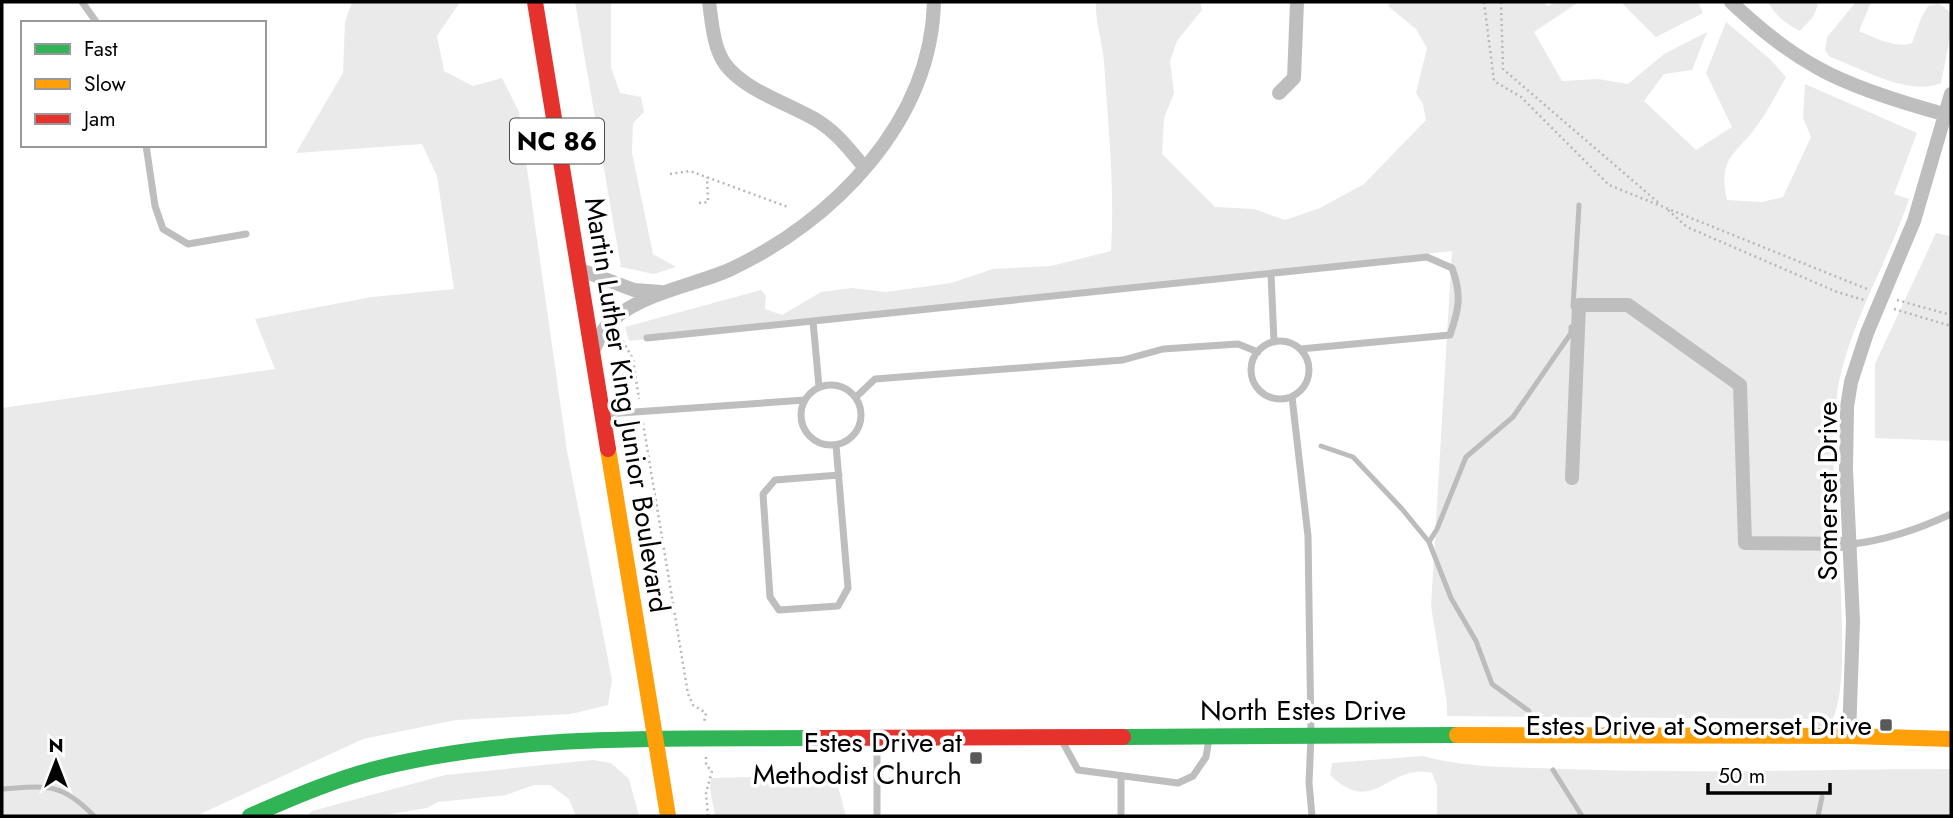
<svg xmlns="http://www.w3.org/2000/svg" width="1953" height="818" font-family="Jost,sans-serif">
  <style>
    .green { fill: #eaeaea }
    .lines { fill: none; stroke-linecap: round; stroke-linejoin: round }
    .stream { stroke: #bcbcbc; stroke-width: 5 }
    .path { stroke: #b8b8b8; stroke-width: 2.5; stroke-dasharray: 2 3.5; stroke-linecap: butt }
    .lane { stroke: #bebebe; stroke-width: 7 }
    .street { stroke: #bebebe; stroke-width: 14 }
    .fast { stroke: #30b455; stroke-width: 16 }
    .slow { stroke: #ff9f0a; stroke-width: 16 }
    .jam { stroke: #e5322d; stroke-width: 16 }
    .poi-dot { fill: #595959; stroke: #fff; stroke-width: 2.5 }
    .labels { text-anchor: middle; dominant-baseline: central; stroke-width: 7; stroke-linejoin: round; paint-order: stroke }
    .shield { fill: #fff; stroke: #4c4c4c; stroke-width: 2 }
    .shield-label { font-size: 26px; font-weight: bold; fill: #000 }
    .street-label { font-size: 28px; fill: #000; stroke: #fff }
    .poi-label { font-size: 28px; fill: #000; stroke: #fff; text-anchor: end }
  </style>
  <rect width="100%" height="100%" fill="#fff"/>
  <!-- green -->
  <path class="green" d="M352,2h108l-23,34 7,35 29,15 29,-8 17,34 48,339 45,229 -4,25 -37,9 -115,6 -93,19 -167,77h-194v-408l273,-39 -20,-50 117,-22 82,-8 -17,-113 -15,-32 -126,9 47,-80 2,-51z
    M575,2h36v65l9,26 21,4 3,15 -11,11 -1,30 21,101 23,13 -22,7 -33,-7z
    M1096,2h104l2,8 -25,31 -7,20 4,32 -10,25 -2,36 53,53 39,2 31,11 35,-12 44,-24 62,-64 -3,-16 -7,-11 11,-45 -11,-19 -28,-23 4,-4h150l6,4 9,-4h22l-45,30 28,49 36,-2 30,5 36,-30 43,-22 -15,38 -28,4 -20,27 52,49 36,-23 -26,-54 20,-51 45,38 15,17c-9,15 -17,33 -28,47 -21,31 -41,32 -31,76l35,2 21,-5 28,-60 -8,-19 2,-34 112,49 -23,61 15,5c-21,63 -59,123 -71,189 -11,65 1,142 3,208 1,29 5,102 -10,126l-12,5h-10l6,-8 -368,-3v-12l-16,-98 21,-355 -823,90 -4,-14 136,-37 5,6 -1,13 17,6 39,-23 31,-4 34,4 65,-9 42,-14 58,-3 60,-15c4,-63 -3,-127 -7,-190 -2,-20 -9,-40 -8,-59z
    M1621,2h77l5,11 -47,24z
    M1768,2h47l3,3 -5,12 -13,14c-14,-7 -24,-15 -32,-29z
    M1856,2h15l-12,29c16,7 37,18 53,12l10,-27 6,-10 11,-2c5,3 11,6 12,12 2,12 -7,52 -10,67 -32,14 -80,-15 -111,-26l-5,-7 2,-13z
    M1936,233l15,3v205l-76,-3v-74z
    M1423,756c47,13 95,11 143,13 128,5 257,0 385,0v47h-514v-30l-5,-13c-45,-10 -57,45 -102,2l2,-12z
    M593,760l18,3 18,16 10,37h-63l-7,-17 -19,-14h-16l-28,10 -68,7 -11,6 -49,8h-71l5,-5 133,-36z
    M751,777l71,4 16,5 8,30h-131l-5,-27 1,-11z"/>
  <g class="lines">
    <!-- stream -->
    <path class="stream" d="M1573,307l6,-102
      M1321,446l32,11 49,52 27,33 22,56 25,43 16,43 37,27
      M1429,542l8,-13 29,-72 47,-40 58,-84v-6
      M1553,770l29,46
      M2,789c45,-3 59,-7 92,27
      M1818,816l4,-19"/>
    <!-- path -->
    <path class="path" d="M1484,2l10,79 27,16 88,88 258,104
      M1501,2l2,67 157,135
      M670,174l20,-3 98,36
      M699,203l9,-1 -1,-25
      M1668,210l19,17 150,65 27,8
      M1897,300l54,15
      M1894,309l57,17
      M620,336l13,23 6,40
      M643,423l45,271 5,11 13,8 -2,9
      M706,757v8l6,6 -6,22 2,23"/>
    <!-- lane -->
    <path class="lane" d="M82,2l15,21
      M146,145l9,61 8,23 25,15 58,-10
      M1271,274l3,68
      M647,338l166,-17
      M1251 370a29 29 0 1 1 58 0a29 29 0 1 1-58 0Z
      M801 415a30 30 0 1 1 60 0a30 30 0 1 1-60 0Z
      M819,387l-6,-66 614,-64 25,11c10,27 7,41 -2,67l-150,14
      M856,397l19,-18 248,-19 40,-11 75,-5 20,8
      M1292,397l16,139 3,200 -2,47 3,33
      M606,414l199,-14
      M836,445l12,143 -10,18 -59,4 -9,-13 -7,-103 12,-14 64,-5
      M1852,544c35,-4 67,-15 99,-30
      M1061,739l17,31 100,13 15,-7 13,-19 3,-18
      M877,816v-76
      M1121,816v-40"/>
    <!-- street -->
    <path class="street" d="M709,2c3,20 4,45 16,62 20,27 65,40 93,57 19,12 32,29 46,46
      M1731,2c27,25 54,48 87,66 37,21 92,37 133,48
      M1279,93l15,-15 3,-76
      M578,269l56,21 27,2
      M593,351c4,-7 7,-17 12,-23 26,-33 88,-42 124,-58 104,-48 202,-148 205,-268
      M1572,478l7,-173h49l112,80 5,158 106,1
      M1849,736l4,-115 -7,-152 1,-62 4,-25 16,-49 47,-112 37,-127"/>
    <!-- fast -->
    <path class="fast" d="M1123,737l334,-2
      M250,816c42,-18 85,-37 129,-48 142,-35 290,-29 434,-30"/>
    <!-- slow -->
    <path class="slow" d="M608,449l60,367
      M1457,735l392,1 102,3"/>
    <!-- jam -->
    <path class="jam" d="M535,2l73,447
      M813,738l310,-1"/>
  </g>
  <!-- markers -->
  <g class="poi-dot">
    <rect x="1879" y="718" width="14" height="14" rx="3.5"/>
    <rect x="969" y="751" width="14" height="14" rx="3.5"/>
  </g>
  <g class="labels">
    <!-- shield labels -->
    <rect class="shield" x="510" y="118.5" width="94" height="45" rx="5"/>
    <g class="shield-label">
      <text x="557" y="141">NC 86</text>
    </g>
    <!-- street labels -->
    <g class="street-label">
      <text transform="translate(627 405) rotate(81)">Martin Luther King Junior Boulevard</text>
      <text transform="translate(1827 491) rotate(-90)">Somerset Drive</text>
      <text x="1303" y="710">North Estes Drive</text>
    </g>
    <!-- poi labels -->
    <g class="poi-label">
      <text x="1872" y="725">Estes Drive at Somerset Drive</text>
      <text x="962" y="742">Estes Drive at<tspan x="962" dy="32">Methodist Church</tspan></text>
    </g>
  </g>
  <!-- border -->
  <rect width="1953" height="818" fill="none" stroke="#000000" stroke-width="7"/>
  <!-- legend -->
  <rect x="21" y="21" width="245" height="126" fill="#ffffff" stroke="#999999" stroke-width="2"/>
  <rect x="35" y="44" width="35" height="10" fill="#30b455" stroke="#999999" stroke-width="2"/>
  <text x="84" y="56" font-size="21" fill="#000000">Fast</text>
  <rect x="35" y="79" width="35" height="10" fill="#ff9f0a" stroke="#999999" stroke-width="2"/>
  <text x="84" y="91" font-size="21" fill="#000000">Slow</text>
  <rect x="35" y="114" width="35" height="10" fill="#e5322d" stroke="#999999" stroke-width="2"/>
  <text x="84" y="126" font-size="21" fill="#000000">Jam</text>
  <!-- north arrow -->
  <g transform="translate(56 762)" stroke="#ffffff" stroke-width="5" paint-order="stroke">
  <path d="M0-5L12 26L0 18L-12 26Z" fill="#000000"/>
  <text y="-10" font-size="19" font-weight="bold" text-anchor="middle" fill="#000000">N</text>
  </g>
  <!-- scale -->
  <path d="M1708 783v10h122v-10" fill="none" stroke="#000000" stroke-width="3.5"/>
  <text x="1718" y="783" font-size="21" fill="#000000" stroke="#ffffff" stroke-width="5" paint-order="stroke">50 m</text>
</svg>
